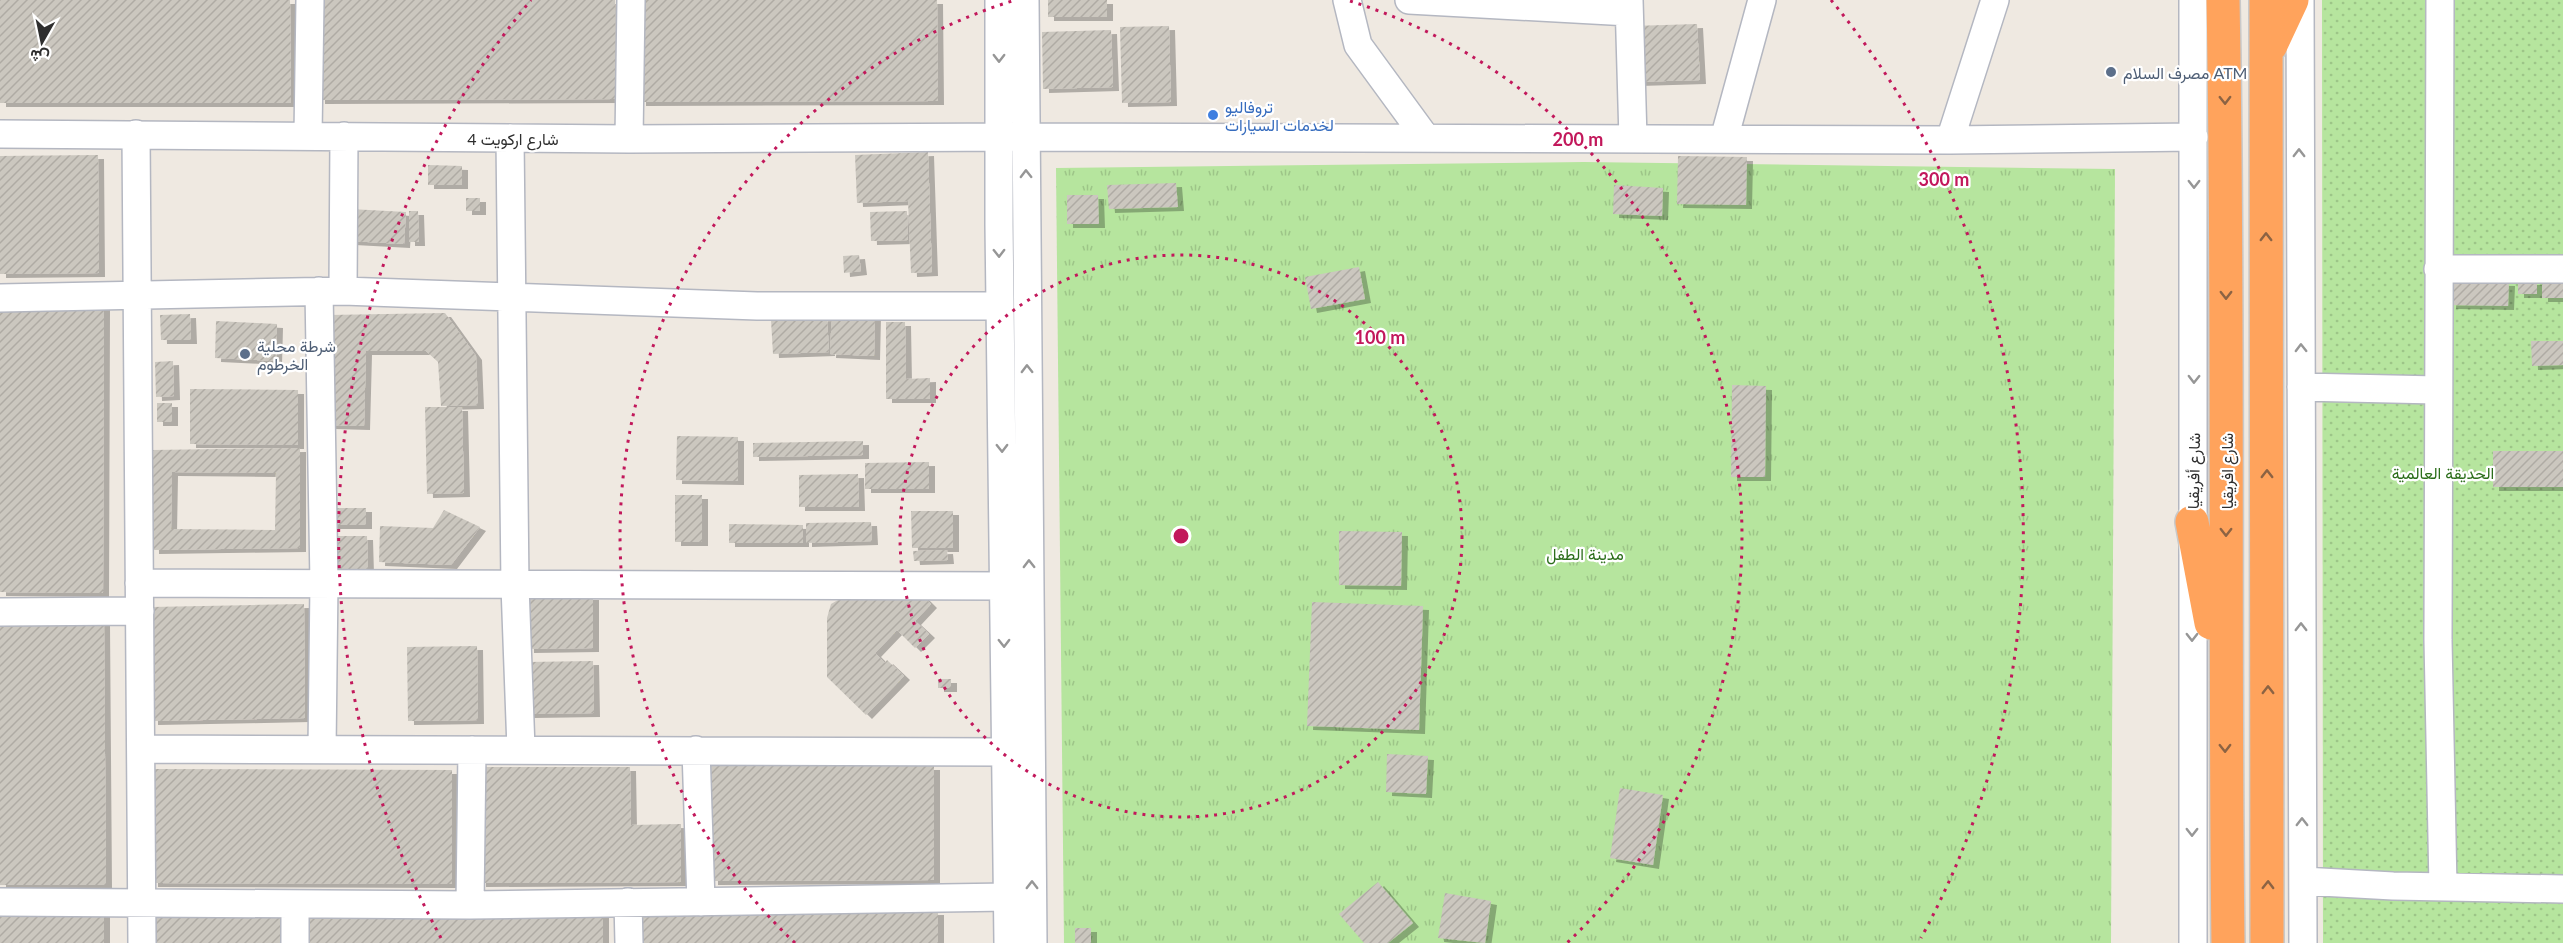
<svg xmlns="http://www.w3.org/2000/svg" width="2563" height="943" font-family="Lato,Vazirmatn,sans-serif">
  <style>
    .park { fill: url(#park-tufts) }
    .garden { fill: url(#garden-dots) }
    .building { fill: url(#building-hatch); fill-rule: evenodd; filter: url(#shadow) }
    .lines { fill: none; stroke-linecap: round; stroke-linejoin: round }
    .minor-casing { stroke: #b4b7c1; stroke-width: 30 }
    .highway-casing { stroke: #c9c9c9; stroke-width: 36 }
    .minor { stroke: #fff; stroke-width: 27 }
    .highway { stroke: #ffa35c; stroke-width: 33 }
    .oneway { stroke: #969696 }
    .oneway2 { stroke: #8c6343 }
    .ring { fill: none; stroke: #c2185b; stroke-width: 3; stroke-dasharray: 3 6 }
    .service-dot { fill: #5c6f8a; stroke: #fff; stroke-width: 2 }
    .shop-dot { fill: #3f7fe0; stroke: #fff; stroke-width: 2 }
    .labels { text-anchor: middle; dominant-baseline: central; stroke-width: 4.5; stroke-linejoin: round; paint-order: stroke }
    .service-label { font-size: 16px; fill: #4e5e75; stroke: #fff; text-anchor: start }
    .shop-label { font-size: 16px; fill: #366cbe; stroke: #fff; text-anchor: start }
    .street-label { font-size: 16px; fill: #2e2e2e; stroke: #fff }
    .park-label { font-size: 16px; fill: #2c6e1b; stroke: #fff }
    .centre { fill: #c2185b; stroke: #fff; stroke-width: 3 }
    .ring-label { font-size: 18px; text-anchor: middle; font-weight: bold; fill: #c2185b; stroke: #fff; stroke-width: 4.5; stroke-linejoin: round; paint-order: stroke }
  </style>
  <defs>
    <pattern id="park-tufts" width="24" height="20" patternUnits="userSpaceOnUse" patternTransform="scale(1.5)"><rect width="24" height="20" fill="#b6e59e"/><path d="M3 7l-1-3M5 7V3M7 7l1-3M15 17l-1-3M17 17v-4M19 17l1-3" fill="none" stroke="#9dc588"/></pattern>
    <pattern id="garden-dots" width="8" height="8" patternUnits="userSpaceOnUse" patternTransform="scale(1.5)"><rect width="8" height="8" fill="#b6e59e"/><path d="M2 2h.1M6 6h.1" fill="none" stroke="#9dc588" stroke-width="1.8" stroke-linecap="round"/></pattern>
    <pattern id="building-hatch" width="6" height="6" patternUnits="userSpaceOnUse" patternTransform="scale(1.5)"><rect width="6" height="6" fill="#cbc7bf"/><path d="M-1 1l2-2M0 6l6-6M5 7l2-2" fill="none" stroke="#afaba4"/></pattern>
    <filter id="shadow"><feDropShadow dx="6" dy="4" stdDeviation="0" flood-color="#0004"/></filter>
  </defs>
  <rect width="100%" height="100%" fill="#efe9e1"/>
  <!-- park -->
  <path class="park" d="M1584,162l531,7 -4,774h-1047l-8,-775z"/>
  <!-- garden -->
  <path class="garden" d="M2322,0h241v943h-240z"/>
  <!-- building -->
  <path class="building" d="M0,0h290l1,103h-291z
    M318,0h297l1,99 -297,1z
    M640,0h297l1,101 -298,1z
    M1048,0h59v17h-59z
    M1697,24l3,56 -66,2 -2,-56z
    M1169,26l2,76 -49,1 -2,-76z
    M1111,30l2,57 -70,2 -1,-57z
    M928,152l4,120 -21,1 -3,-72 -51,2 -2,-48z
    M98,155l1,118 -99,1v-118z
    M1678,156l69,1 -1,48 -69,-1z
    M428,165l34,1v19h-34z
    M1176,183l2,24 -69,2 -2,-24z
    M1614,185l49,3 -1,28 -49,-2z
    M1067,195h31l1,29h-32z
    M466,198h14v13h-14z
    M350,209l56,3 -2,32 -55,-3z
    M409,211h9l1,31h-10z
    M907,211l1,29 -37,1 -1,-29z
    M859,255l2,16 -17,2 -1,-17z
    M1359,267l6,32 -54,10 -6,-32z
    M2542,276h21v22h-21z
    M2451,281l58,1 -1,24 -58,-1z
    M2518,281h19v13h-19z
    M0,304l104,1 -1,288 -103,-1z
    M832,311l43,2 -1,43 -44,-2z
    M445,313l31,43 2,49 -37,1 -3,-44 -12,-11h-60l-2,75 -36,-1v-110z
    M190,314l1,26h-30l-1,-25z
    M827,317l2,35 -56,2 -2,-34z
    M216,321l61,3 -1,37 -61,-3z
    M886,322h19l1,57 24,-1v21h-44z
    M2531,341h32v24l-31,1z
    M173,361l1,35 -18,1 -1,-35z
    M1732,385l34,1 -1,91h-34z
    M190,389l108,1v55l-108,-1z
    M157,403h15v19h-15z
    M425,407h37l2,86 -37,1z
    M677,436l61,1v44l-62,-1z
    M863,441v14l-110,2v-14z
    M300,448v100l-147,2 -1,-100zM172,472l104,1 -1,57 -104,-1z
    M2493,451h70v36h-70z
    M929,462v27h-64v-26z
    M858,474l1,33h-60v-32z
    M675,495h27v47h-27z
    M329,508h37v17h-36z
    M444,510l36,17 -29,38 -72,-3 1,-36 53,2z
    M911,511h42v37h-41z
    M871,522l1,19 -66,2v-20z
    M729,524l74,1v18h-74z
    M1339,531l63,1 -1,54 -62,-1z
    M332,536h35l1,34 -35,1z
    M947,550l1,10 -34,1 -1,-10z
    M922,595l9,9 -16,17 14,13 -14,14 -18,-18 -22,23 10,10 2,-3 17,16 -38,39 -39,-38v-59l4,-14 7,-4z
    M527,596h66v52l-65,1z
    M1312,602l111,4 -4,124 -112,-4z
    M304,604l1,114 -153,3 -1,-114z
    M104,621l2,264h-106v-263z
    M477,646l1,74 -70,1 -1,-74z
    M593,661l1,52 -66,1 -1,-52z
    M938,679h13v9h-13z
    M1387,754l41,2 -2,38 -40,-2z
    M711,766h223v114l-222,1z
    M480,767h150l1,58 50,-1v58l-201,1z
    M152,769l300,1v114l-300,-1z
    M1620,788l43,7 -10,70 -43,-7z
    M1378,882l35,41 -25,20h-24l-25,-29z
    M1445,893l46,8 -6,42 -47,-5z
    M104,909v34h-104v-33z
    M156,909h126v34h-126z
    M938,911v32h-304l-1,-29z
    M603,912v31h-304v-29z
    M1075,928h16v15h-16z"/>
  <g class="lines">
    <!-- minor casing -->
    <g class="minor-casing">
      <path id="minor" d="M999,0v225l9,718
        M1025,0l8,943
        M1347,0l11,45 68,93
        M1409,0l220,12
        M1629,0l4,139
        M2300,0l3,943
        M2440,0l-2,640 5,247
        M0,134l629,5 396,-2 925,3 244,-3
        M136,134l6,809
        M308,135l2,-135
        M510,138l5,448 6,163
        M629,139l2,-139
        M1724,139l38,-139
        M1950,140l45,-140
        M2438,269h125
        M319,291l5,292 -2,166
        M343,291l1,-155
        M0,298l343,-7 414,15h243
        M2301,387l136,3
        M139,583l865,3
        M0,612l140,-1
        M141,749l865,3
        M696,750l5,152
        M2303,881l90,5 170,3
        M0,902l470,3 538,-8
        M628,902l1,41
        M295,904v39
        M470,905l2,-155
        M2193,943v-943"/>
    </g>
    <!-- highway casing -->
    <g class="highway-casing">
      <path id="highway" d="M2223,0c6,314 1,629 5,943
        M2266,0l1,943
        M2271,45l21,-45
        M2192,522l19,101"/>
    </g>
    <!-- minor -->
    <use href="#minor" class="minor"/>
    <!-- highway -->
    <use href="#highway" class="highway"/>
  </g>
  <!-- one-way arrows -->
  <defs><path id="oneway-chevron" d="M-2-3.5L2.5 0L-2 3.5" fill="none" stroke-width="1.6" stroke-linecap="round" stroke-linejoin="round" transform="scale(1.5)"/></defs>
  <g class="oneway">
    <use href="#oneway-chevron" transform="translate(999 58) rotate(90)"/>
    <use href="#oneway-chevron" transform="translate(2299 153) rotate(-90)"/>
    <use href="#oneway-chevron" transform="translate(1026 174) rotate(-91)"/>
    <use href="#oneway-chevron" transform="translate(2194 184) rotate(90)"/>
    <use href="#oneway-chevron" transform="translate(999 253) rotate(89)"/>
    <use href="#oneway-chevron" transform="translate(2301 348) rotate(-91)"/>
    <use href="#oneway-chevron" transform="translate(1027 369) rotate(-91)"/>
    <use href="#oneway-chevron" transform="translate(2194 379) rotate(91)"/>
    <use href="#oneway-chevron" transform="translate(1002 448) rotate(89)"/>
    <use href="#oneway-chevron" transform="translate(1029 564) rotate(-91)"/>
    <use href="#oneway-chevron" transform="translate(2301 627) rotate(-90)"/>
    <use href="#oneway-chevron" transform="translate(2192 637) rotate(90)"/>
    <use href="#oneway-chevron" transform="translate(1004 643) rotate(89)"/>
    <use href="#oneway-chevron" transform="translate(2302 822) rotate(-90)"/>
    <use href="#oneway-chevron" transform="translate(2192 832) rotate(90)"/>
    <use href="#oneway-chevron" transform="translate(1032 885) rotate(-90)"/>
  </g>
  <g class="oneway2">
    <use href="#oneway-chevron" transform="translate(2225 100) rotate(89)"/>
    <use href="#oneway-chevron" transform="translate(2266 237) rotate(-90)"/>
    <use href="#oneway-chevron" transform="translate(2226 295) rotate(90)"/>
    <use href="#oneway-chevron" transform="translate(2267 474) rotate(-90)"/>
    <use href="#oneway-chevron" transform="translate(2226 532) rotate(90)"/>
    <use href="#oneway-chevron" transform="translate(2268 690) rotate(-90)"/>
    <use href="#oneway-chevron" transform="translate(2225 748) rotate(89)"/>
    <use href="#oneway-chevron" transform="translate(2268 885) rotate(-89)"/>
  </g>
  <!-- distance rings -->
  <g class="ring">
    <circle cx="1181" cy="536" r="281"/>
    <path d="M795 943A561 561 0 0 1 1012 1M1350 1A561 561 0 0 1 1567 943"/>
    <path d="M441 938A842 842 0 0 1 531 0M1831 0A842 842 0 0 1 1921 938"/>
  </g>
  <!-- markers -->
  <g class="service-dot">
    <circle cx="2111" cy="72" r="6"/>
    <circle cx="245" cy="354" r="6"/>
  </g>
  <circle class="shop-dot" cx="1213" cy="115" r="6"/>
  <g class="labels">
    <!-- service labels -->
    <g class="service-label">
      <text x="2123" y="72">مصرف السلام ATM</text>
      <text x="257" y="345">شرطة محلية<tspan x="257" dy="18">الخرطوم</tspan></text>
    </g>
    <!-- shop labels -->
    <g class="shop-label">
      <text x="1225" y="106">تروفاليو<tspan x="1225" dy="18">لخدمات السيارات</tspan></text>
    </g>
    <!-- street labels -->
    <g class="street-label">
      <text x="513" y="138">شارع اركويت 4</text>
      <text transform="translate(2193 471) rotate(-89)">شارع أفريقيا</text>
      <text transform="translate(2226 471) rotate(-90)">شارع افريقيا</text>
    </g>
    <!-- park labels -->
    <g class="park-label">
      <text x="2443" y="472">الحديقة العالمية</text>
      <text x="1585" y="553">مدينة الطفل</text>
    </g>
  </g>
  <circle cx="1181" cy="536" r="9" class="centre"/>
  <g class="ring-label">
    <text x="1578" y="146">200 m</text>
    <text x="1944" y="186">300 m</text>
    <text x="1380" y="344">100 m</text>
  </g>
  <!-- north arrow -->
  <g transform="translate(42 42) rotate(189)" stroke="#ffffff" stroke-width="4.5" paint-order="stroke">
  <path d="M0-4.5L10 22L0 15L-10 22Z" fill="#2e2e2e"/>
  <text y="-9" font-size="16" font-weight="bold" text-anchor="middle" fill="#2e2e2e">ش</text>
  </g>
</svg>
